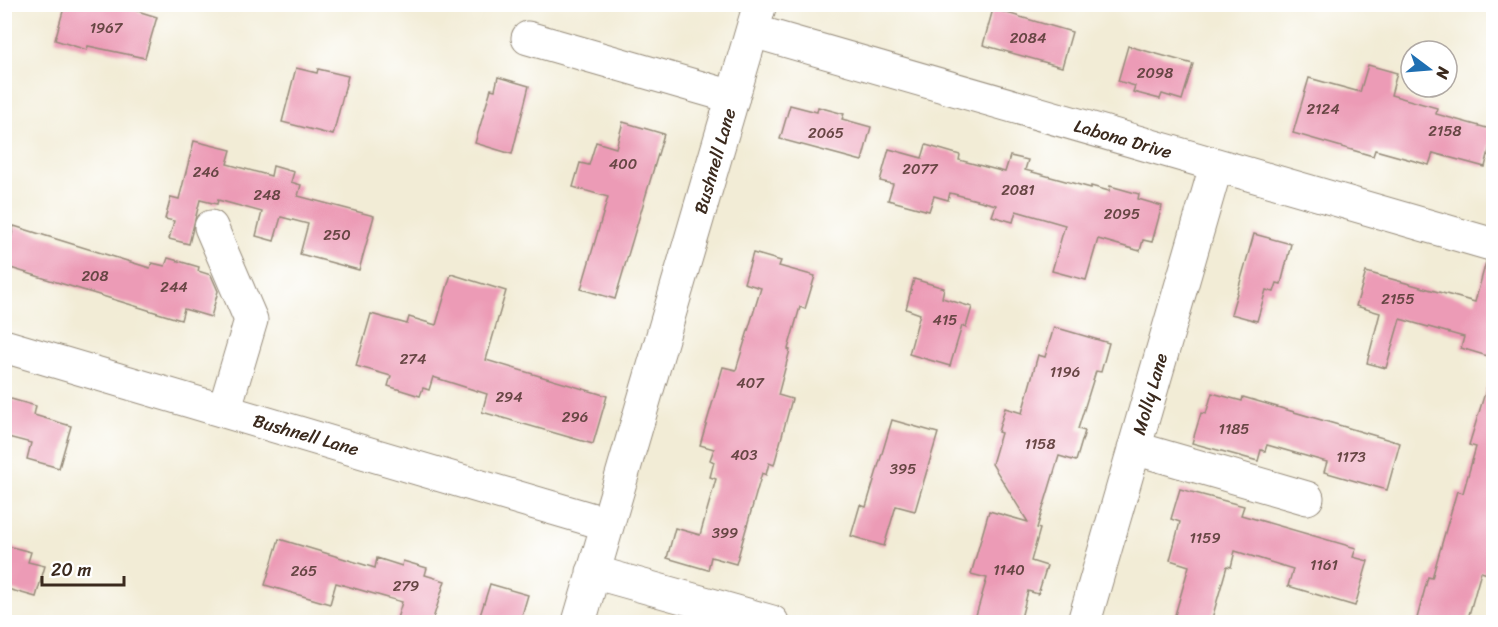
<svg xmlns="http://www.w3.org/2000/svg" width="1498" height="627" font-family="Sriracha,sans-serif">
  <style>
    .building { fill: #ec9bb6 }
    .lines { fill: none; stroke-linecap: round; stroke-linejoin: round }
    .minor-casing { stroke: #968b7a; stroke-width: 35 }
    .minor { stroke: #fff; stroke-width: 33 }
    .labels { text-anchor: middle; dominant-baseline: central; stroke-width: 5; stroke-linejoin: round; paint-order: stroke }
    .number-label { font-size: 15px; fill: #674644 }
    .street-label { font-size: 18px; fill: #3b2a1e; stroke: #fff }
  </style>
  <rect width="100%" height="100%" fill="#fff"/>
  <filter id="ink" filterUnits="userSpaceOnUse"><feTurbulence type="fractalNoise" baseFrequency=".0167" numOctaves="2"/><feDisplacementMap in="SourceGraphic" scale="12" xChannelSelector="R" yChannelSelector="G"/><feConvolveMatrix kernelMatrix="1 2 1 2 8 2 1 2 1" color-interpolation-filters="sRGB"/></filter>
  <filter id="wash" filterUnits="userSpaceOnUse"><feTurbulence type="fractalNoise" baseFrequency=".008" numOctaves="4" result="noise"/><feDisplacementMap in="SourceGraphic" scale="24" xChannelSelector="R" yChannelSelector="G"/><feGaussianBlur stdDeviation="1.35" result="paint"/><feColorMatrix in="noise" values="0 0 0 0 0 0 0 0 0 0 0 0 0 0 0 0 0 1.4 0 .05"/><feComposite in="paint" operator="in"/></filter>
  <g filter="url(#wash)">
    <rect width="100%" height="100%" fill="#f2ecd6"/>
    <g id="blocks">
      <!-- building -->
      <path class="building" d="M65,4h50l42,13 -12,41 -57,-12 -1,4 -32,-10z
        M993,9l79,23 -10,35 -79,-22z
        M1128,46l65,18 -11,36 -20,-6 -2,5 -27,-7 2,-6 -17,-5z
        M1368,65l29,8 -6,22 46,13 -1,6 58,16 -9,37 -52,-14 -4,12 -54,-15 -2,6 -80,-23 16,-55 51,14z
        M296,68l21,5 1,-4 30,7 -15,59 -51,-13z
        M498,77l31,9 -17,68 -37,-11 16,-54 4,1z
        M790,105l27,7 1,-5 26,7 -2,5 29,8 -9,34 -82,-22z
        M623,122l41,12 -49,165 -34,-10 27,-92 -35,-10 7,-24 9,2 7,-23 20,6z
        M194,141l37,9 -4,14 44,12 2,-10 21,6 -3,10 10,3 -3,11 76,20 -15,54 -59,-16 8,-30 -27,-7 -7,24 -18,-5 6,-24 -44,-12 -1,4 -17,-4 -11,44 -20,-5 5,-18 -9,-2 6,-22 8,2z
        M926,145l34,10 -1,5 46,12 5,-16 18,4 -3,10 66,18v-2l18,5 1,-5 29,8 -1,5 24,7 -10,36 -9,-2 -3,11 -42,-12 -12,41 -34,-9 13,-46 -49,-14 -3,11 -21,-6 4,-11 -46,-12 -2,7 -14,-4 -5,15 -41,-11 5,-16 -13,-3 9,-32 33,9z
        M14,226l136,42 2,-5 13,3 3,-8 31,9 -1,4 13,4 7,16 -7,26 -27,-8 -3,11 -177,-54z
        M1254,234l37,10 -10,40 -4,-1 -3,9 -8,-2 -9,31 -26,-7z
        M753,253l28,8 -2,5 36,10 -10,33 -5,-2 -12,42 2,1 -12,45 14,4 -18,66 -5,-2 -3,12 -4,-2 -26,91 -25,-7 -3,13 -41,-12 8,-30 25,7 16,-56 -6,-2 4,-15 -4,-2 4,-11 -14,-4 23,-78 13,3 25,-82 -17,-5z
        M1486,262l8,1v95l-33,-10 3,-11 -64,-18 -14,49 -19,-5 13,-50 -24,-7 10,-34 109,30z
        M451,274l55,17 -20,69 121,36 -14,48 -111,-32 5,-18 -54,-17 -4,13 -6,-2 -3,8 -32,-10 3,-10 -35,-10 15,-52 36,10 2,-7 27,8z
        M914,279l30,9 -2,10 30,9 -6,20 -4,-1 -12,40 -41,-12 11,-40 -14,-5z
        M1054,327l55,16 -8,29 -5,-1 -18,58 7,2 -9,30 -17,-5 -22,72 3,1 -9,32 16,5 -9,28 -10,-3 -8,31h-46l13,-44 -16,-4 18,-63 39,11 -36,-58 9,-31 -3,-1 7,-24 17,5 16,-58 7,2z
        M1488,383l6,1v192l-13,-4 -14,50h-51l12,-45 4,1 25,-87 6,2 13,-46 -7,-2z
        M1212,393l30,8 1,-4 157,46 -13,47 -63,-18 3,-10 -60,-17 -2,6 -4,-1 -3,11 -66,-18 9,-30 5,1z
        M4,397l32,9 -2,9 37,11 -12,42 -32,-9 4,-16 -27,-7z
        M892,420l46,13 -23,78 -19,-5 -12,40 -33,-10 9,-31 6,2z
        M1180,489l64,17 -3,9 115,33 -3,9 15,4 -13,45 -67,-20 5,-17 -58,-18 -4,16 -4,-1 -16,56h-38l16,-56 -19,-6 10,-38 -9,-3z
        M279,539l96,29 2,-10 25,8 1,-5 24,7 -2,7 20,6 -13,41h-36l6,-20 -66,-19 -6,21 -65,-19z
        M4,545l27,7 -3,10 17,4 -9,31 -32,-9z
        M490,584l38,11 -8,27h-42z"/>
    </g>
  </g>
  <g filter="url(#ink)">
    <use href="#blocks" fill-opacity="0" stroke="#968b7a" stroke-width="1.5"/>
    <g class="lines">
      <!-- minor casing -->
      <g class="minor-casing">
        <path id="minor" d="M753,31l741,214
          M528,38l205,59
          M211,227l40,93 -27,91
          M4,346l603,178
          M1134,448l173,50
          M593,572l179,50
          M579,622l181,-618
          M1084,622l132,-456"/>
      </g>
      <!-- minor -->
      <use href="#minor" class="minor"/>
    </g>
  </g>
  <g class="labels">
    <!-- number labels -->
    <g class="number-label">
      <text x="106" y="28">1967</text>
      <text x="1028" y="38">2084</text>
      <text x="1155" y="73">2098</text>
      <text x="1323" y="109">2124</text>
      <text x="1445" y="131">2158</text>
      <text x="826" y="133">2065</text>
      <text x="623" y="164">400</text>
      <text x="920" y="169">2077</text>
      <text x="206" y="172">246</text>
      <text x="1018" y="190">2081</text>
      <text x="267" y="195">248</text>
      <text x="1122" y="214">2095</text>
      <text x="337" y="235">250</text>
      <text x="95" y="276">208</text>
      <text x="174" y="287">244</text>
      <text x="1398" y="299">2155</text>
      <text x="945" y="320">415</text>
      <text x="413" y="359">274</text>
      <text x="1065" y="372">1196</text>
      <text x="750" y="383">407</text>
      <text x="509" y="397">294</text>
      <text x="575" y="417">296</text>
      <text x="1234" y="429">1185</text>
      <text x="1040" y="444">1158</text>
      <text x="744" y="455">403</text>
      <text x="1351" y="457">1173</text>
      <text x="903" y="469">395</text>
      <text x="725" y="533">399</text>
      <text x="1205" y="538">1159</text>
      <text x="1324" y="565">1161</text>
      <text x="1009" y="570">1140</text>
      <text x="304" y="571">265</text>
      <text x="406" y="586">279</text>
    </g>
    <!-- street labels -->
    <g class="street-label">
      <text transform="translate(1123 139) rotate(16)">Labona Drive</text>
      <text transform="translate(715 161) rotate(-74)">Bushnell Lane</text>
      <text transform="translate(1150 394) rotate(-74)">Molly Lane</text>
      <text transform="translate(306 435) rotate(16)">Bushnell Lane</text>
    </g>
  </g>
  <!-- margin -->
  <rect width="1498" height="627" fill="none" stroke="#fff" stroke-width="24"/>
  <!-- north arrow -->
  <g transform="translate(1429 69) rotate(106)"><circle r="28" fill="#ffffff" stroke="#b1aaa5" stroke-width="1.5"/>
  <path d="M0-4.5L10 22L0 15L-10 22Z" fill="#1f6fb2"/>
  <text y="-9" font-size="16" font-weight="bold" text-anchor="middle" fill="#3b2a1e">N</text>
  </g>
  <!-- scale -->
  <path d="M42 576v9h82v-9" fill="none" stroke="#3b2a1e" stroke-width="3"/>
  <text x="51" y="576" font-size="18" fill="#3b2a1e" stroke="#ffffff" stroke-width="4.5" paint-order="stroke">20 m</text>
</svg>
